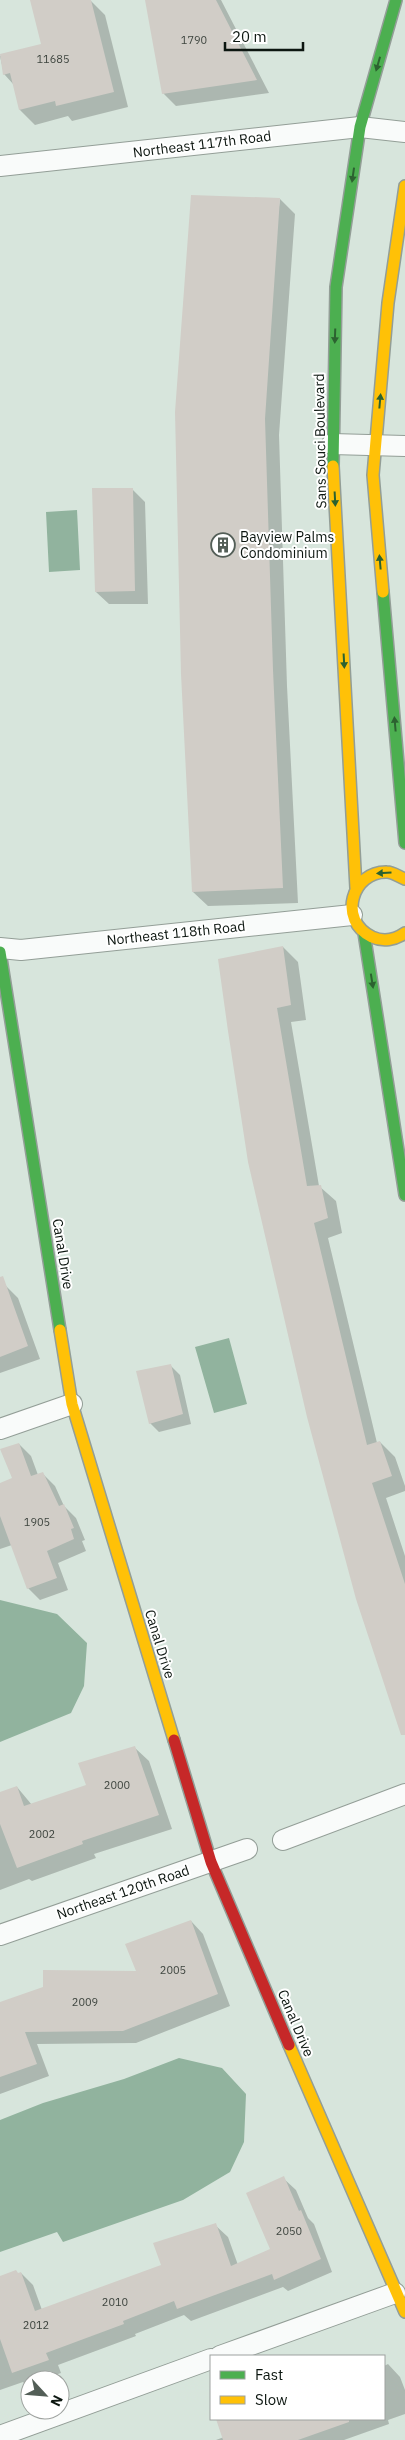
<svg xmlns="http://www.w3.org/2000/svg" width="405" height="2440" font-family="'IBM Plex Sans',sans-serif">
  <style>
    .water { fill: #91b39e }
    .shadow { fill: #0003 }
    .building { fill: #d1cdc7 }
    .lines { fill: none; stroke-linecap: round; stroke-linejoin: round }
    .street-casing { stroke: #939e97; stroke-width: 22 }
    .fast-casing { stroke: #939e97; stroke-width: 14 }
    .slow-casing { stroke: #939e97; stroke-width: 14 }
    .jam-casing { stroke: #939e97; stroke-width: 14 }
    .street { stroke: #f9fbfa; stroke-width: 20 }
    .fast { stroke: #4caf50; stroke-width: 11 }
    .slow { stroke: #ffc107; stroke-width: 11 }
    .jam { stroke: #c62828; stroke-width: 11 }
    .oneway { fill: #2c6230 }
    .labels { text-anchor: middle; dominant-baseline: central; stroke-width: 4; stroke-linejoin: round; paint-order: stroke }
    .number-label { font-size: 11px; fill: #3d443e }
    .street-label { font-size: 14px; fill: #0c1610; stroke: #fff }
    .poi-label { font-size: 14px; fill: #0c1610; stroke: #fff; text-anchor: start }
  </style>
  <rect width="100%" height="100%" fill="#d7e5dc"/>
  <!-- water -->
  <path class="water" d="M77,510l3,60 -31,2 -3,-60z
    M229,1338l18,66 -33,9 -19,-66z
    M0,1600l57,14 30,29 -3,43 -13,27 -71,29z
    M179,2058l43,10 24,26 -2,48 -14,30 -47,28 -120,42 -6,-10 -57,20v-132l43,-17 81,-24z"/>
  <!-- shadow -->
  <path class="shadow" d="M90,0l15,15 23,92 -56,14 -4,-5 -33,9 -15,-15 -6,-25 -10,-11 -4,-18 43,-11z
    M146,0h75l48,93 -93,13 -13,-13z
    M280,199l15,15 -16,221 8,251 11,217 -90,3 -15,-14z
    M132,489l13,13 3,102h-39l-13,-12z
    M283,947l15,15 8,58 -15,2 28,164 17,15 6,32 -14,5 49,205 3,-1 15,15 10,29v5l-19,7 19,58v179l-156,-573z
    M5,1285l13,13 22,61 -40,14v-86z
    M170,1365l10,10 11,49 -32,8 -9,-9z
    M19,1444l12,12 7,19 5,-1 12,12 9,20 12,12 9,22 -3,1 4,10 -28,12 10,27 -28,10 -12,-12 -16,-43 -12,4v-65l13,-5z
    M135,1748l14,13 23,68 -78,25 2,4 -64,23 -3,-2 -29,11v-97l17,-6 15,18 55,-19z
    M191,1921l12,13 27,72 -94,37 -99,1 12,32 -49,18v-91l138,-31z
    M283,2178l13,12 12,28 6,6 18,48 -44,19 -5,-4 -92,34 -7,-6 -49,19 1,2 -78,29 3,8 -21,7h-10v4l-4,1 -3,-3 -23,8v-113l21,-4 12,12 9,25 121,-44 52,-41 13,12 10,28 34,-15z
    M388,2364l12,13 5,13v24l-17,6 1,4 -45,16h-128l8,-3 -5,-14 10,-4h155v-53z"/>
  <!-- building -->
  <path class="building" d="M30,0h61l23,92 -58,14 -1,-5 -36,9 -9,-37 -7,2 -3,-21 41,-10z
    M145,0h71l41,80 -95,14z
    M191,195l89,3 -15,221 8,251 10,218 -91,4 -11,-218 -6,-262z
    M92,488h41l2,103 -40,1z
    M283,946l8,59 -14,3 30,178 14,-1 7,33 -14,5 53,222 13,-4 12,35 -20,7 33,101v151h-4l-45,-136 -49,-182 -59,-255 -20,-131 -10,-72z
    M3,1276l25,70 -28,11v-80z
    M171,1364l12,50 -34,10 -13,-53z
    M19,1443l12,33 12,-4 16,34 5,-2 10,24 -3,1 3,10 -27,12 10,27 -30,11 -27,-73v-33l12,-5 -12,-29z
    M135,1746l24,69 -77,26 1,3 -66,24 -17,-44v-32l17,-6 7,20 62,-21 -8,-22z
    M191,1920l27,74 -95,37 -98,1 12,32 -37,13v-75l43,-15v-17l93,1 -11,-27z
    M284,2176l15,35 2,-1 20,49 -47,21 -2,-6 -95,35 -3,-8 -51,20 1,3 -78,29 3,7 -37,13 -12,-34v-63l16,-6 2,3 3,-1 14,39 126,-46 -8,-22 63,-20 15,43 39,-17 -24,-56z
    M216,2419h133v3l-51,18h-75z"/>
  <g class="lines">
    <!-- street casing -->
    <g class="street-casing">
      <path id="street" d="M0,166l360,-39 45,5
        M332,444l73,2
        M0,948l21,2 331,-35
        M0,1429l72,-25
        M283,1840l122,-46
        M0,1935l247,-86
        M220,2356l175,-63
        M0,2436l211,-77"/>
    </g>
    <!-- fast casing -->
    <g class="fast-casing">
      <path id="fast" d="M333,466l3,-179 24,-160 36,-127
        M383,592l22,251
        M364,933l41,262
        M0,952l60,378"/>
    </g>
    <!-- slow casing -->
    <g class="slow-casing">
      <path id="slow" d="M333,466l23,422
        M383,592l-10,-117 15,-172 17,-117
        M405,879c-6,-2 -12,-7 -18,-7 -35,-1 -50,48 -15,65 11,5 23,3 33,-4
        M60,1330l12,74 102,336
        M289,2045l116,267"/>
    </g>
    <!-- jam casing -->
    <g class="jam-casing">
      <path id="jam" d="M174,1740l37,122 78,183"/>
    </g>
    <!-- street -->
    <use href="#street" class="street"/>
    <!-- fast -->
    <use href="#fast" class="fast"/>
    <!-- slow -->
    <use href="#slow" class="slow"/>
    <!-- jam -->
    <use href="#jam" class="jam"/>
  </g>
  <!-- one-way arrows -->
  <defs><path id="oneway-solid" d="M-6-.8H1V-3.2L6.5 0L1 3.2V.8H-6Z" transform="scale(1.25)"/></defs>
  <g class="oneway">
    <use href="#oneway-solid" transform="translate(378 64) rotate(106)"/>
    <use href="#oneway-solid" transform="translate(353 175) rotate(98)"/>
    <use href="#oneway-solid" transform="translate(335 336) rotate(92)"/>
    <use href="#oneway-solid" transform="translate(380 401) rotate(-85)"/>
    <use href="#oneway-solid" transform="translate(335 499) rotate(87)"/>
    <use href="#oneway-solid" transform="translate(380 562) rotate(-95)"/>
    <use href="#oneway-solid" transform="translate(344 661) rotate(87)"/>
    <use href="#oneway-solid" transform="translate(395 724) rotate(-95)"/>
    <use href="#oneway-solid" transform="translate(384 873) rotate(177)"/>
    <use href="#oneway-solid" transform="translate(372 981) rotate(81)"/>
  </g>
  <!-- icons -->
  <defs>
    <g id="building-ring" transform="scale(1.25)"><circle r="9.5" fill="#fff" stroke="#535e57" stroke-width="1.5"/><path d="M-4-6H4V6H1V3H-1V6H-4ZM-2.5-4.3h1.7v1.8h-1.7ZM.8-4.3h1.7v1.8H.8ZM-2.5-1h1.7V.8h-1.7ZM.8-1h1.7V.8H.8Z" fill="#535e57"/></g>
  </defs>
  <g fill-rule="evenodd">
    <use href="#building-ring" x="223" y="545"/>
  </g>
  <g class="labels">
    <!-- number labels -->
    <g class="number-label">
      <text x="194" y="40">1790</text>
      <text x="53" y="59">11685</text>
      <text x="37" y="1522">1905</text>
      <text x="117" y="1785">2000</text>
      <text x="42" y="1834">2002</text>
      <text x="173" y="1970">2005</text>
      <text x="85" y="2002">2009</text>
      <text x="289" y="2231">2050</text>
      <text x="115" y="2302">2010</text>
      <text x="36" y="2325">2012</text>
    </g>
    <!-- street labels -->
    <g class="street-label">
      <text transform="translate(202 144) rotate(-7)">Northeast 117th Road</text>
      <text transform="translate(320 441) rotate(-91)">Sans Souci Boulevard</text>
      <text transform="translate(176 933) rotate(-6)">Northeast 118th Road</text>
      <text transform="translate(63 1254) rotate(81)">Canal Drive</text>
      <text transform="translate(160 1644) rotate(73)">Canal Drive</text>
      <text transform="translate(123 1892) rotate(-19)">Northeast 120th Road</text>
      <text transform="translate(296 2023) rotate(67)">Canal Drive</text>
    </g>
    <!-- poi labels -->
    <g class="poi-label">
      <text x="240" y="537">Bayview Palms<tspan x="240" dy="16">Condominium</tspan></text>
    </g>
  </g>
  <!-- legend -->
  <rect x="210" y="2355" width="175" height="65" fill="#ffffff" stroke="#9ea29f"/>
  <rect x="220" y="2371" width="25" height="8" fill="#4caf50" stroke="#9ea29f"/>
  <text x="255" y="2380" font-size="15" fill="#0c1610">Fast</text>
  <rect x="220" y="2396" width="25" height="8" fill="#ffc107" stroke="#9ea29f"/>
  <text x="255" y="2405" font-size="15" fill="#0c1610">Slow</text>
  <!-- north arrow -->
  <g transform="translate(45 2395) rotate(116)"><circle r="24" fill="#ffffff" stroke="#9ea29f"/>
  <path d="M0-4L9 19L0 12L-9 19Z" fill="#535e57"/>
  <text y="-8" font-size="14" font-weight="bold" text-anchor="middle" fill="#0c1610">N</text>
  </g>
  <!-- scale -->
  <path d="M225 42v8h78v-8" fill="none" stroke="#0c1610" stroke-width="2.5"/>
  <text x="232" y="42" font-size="15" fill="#0c1610" stroke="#ffffff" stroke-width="4" paint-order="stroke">20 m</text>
</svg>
